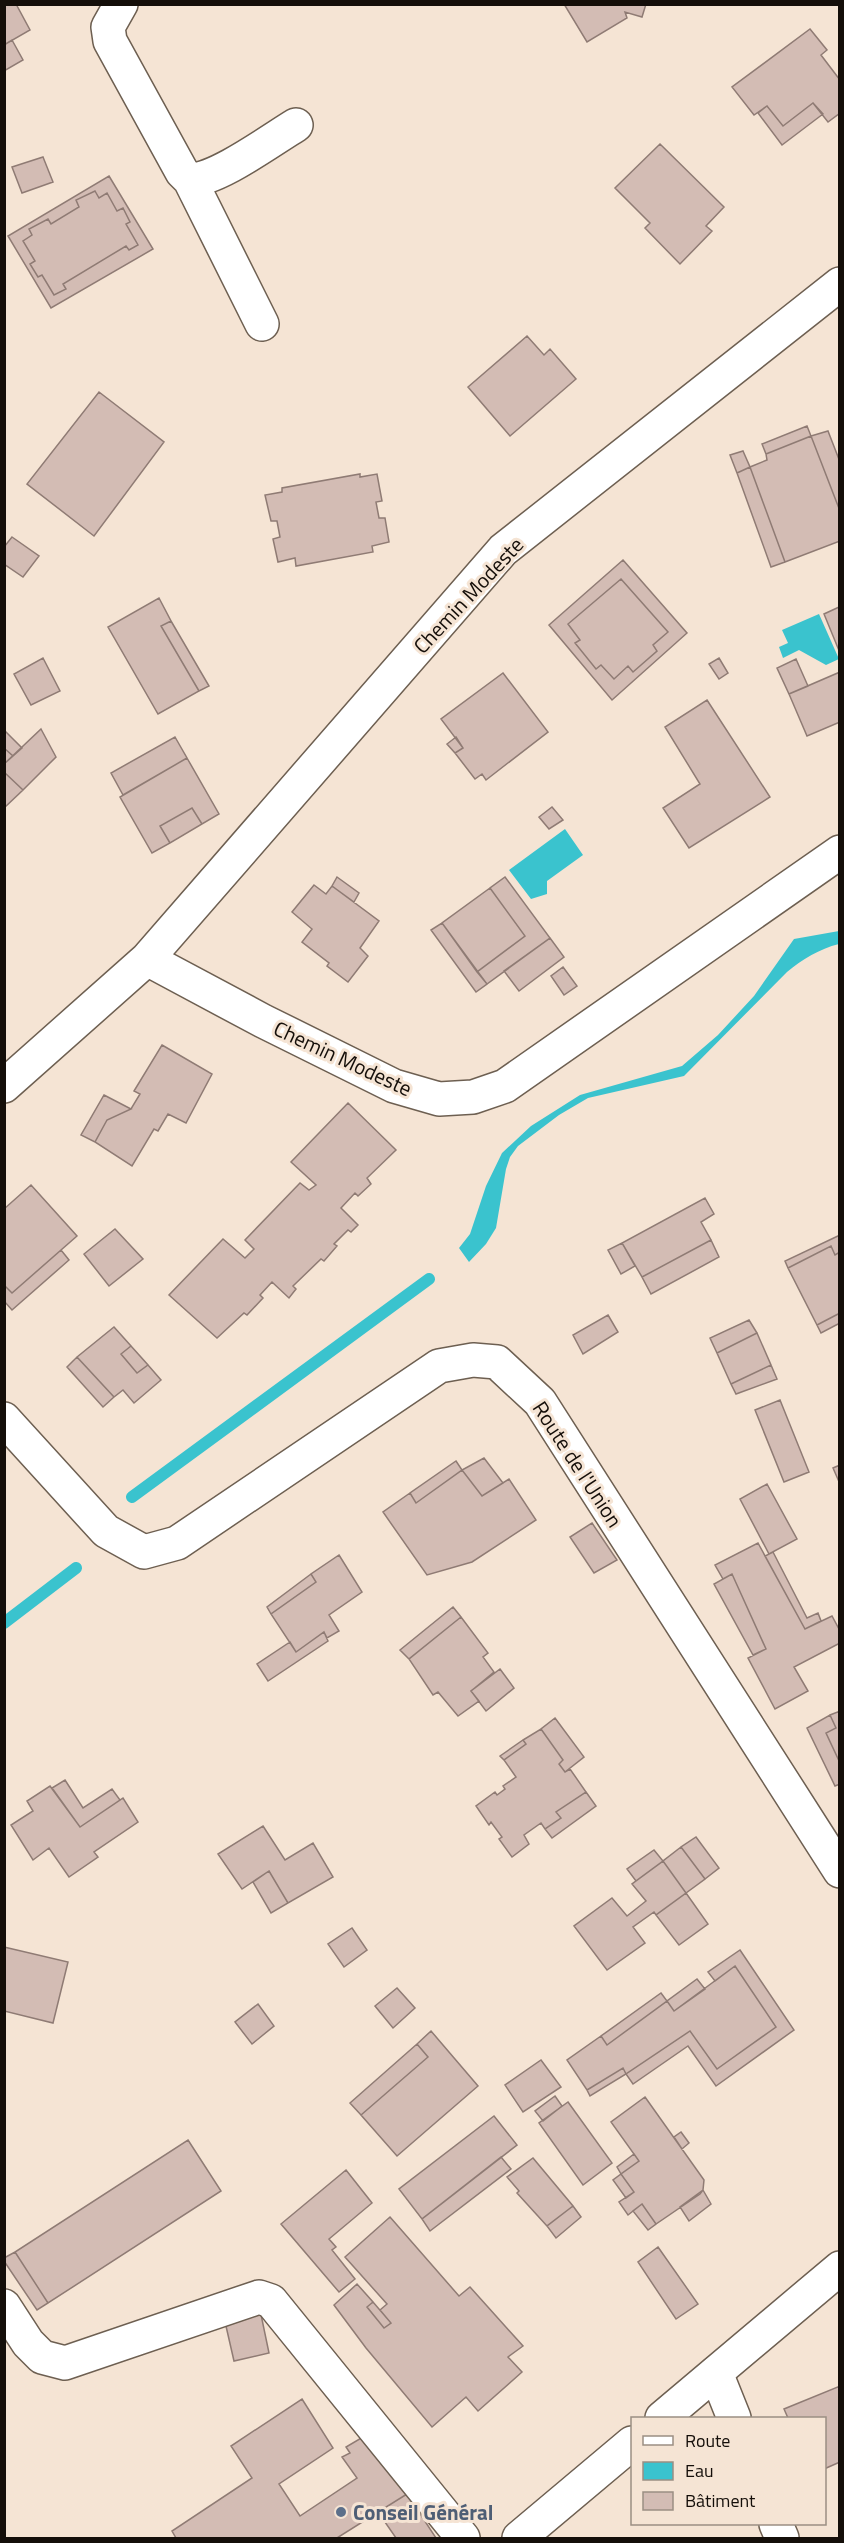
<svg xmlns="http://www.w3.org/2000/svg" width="844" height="2543" font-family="'Titillium Web',sans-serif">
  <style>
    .water { fill: #3ac3ce }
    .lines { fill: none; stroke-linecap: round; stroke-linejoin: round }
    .stream { stroke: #3ac3ce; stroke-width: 12 }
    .building { fill: #d3bcb4; stroke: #8f7b74; stroke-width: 1.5; fill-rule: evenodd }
    .street-casing { stroke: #6d5f51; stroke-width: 36 }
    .secondary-casing { stroke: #6d5f51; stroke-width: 36 }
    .street { stroke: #fff; stroke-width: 33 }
    .secondary { stroke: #fff; stroke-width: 33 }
    .service-dot { fill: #5c6f8a; stroke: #f5e4d4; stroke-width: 2 }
    .labels { text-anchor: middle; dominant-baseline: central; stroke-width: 6; stroke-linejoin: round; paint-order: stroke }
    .street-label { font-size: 21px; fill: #140e09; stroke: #f5e4d4 }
    .service-label { font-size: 21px; font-weight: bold; fill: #4e5e75; stroke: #f5e4d4; text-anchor: start }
  </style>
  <rect width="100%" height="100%" fill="#f5e4d4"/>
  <!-- water -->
  <path class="water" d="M819,614l20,45 -13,6 -27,-15 -16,8 -4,-11 9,-4 -6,-13z
    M565,829l18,26 -36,26v13l-16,5 -22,-29z
    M839,931v13c-20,5 -36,15 -52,28l-103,104 -96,22 -29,17 -41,31 -8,11 -4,12 -10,59 -10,16 -17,18 -10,-14 11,-14 16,-48 16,-33 29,-27 49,-31 102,-29 36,-31 36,-39 40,-57z"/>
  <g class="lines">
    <!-- stream -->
    <path class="stream" d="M132,1497l297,-218
      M4,1623l72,-55"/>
  </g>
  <!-- building -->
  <path class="building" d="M4,4h12l14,26 -26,15z
    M564,4h82l-4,13 -17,-5 2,6 -40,24z
    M810,29l17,21 -6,5 19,25v33l-12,9 -15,-19 -30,23 -16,-20 -13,9 -22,-28z
    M12,40l11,20 -19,11v-26z
    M813,103l10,11 -41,31 -24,-32 9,-7 16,20z
    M660,144l64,63 -18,19 6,5 -32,33 -35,-36 5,-5 -35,-35z
    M43,157l10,25 -31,11 -10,-26z
    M109,176l44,73 -102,59 -43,-72zM95,191l4,7 8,-5 10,18 6,-3 7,14 -4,2 12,21 -9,5 -3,-4 -63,38 3,5 -12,6 -12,-20 -4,2 -8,-13 5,-3 -12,-20 9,-6 -3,-6 19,-10 3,5 28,-17 -3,-7z
    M95,191l4,7 8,-5 10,18 6,-3 7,14 -4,2 12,21 -9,5 -3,-4 -63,38 3,5 -12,6 -12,-20 -4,2 -8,-13 5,-3 -12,-20 9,-6 -3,-6 19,-10 3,5 28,-17 -3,-7z
    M527,336l17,19 6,-6 26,30 -66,57 -42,-49z
    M99,392l65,50 -70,94 -67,-52z
    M807,426l4,10 -45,18 -4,-10z
    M828,431l12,31v49l-29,-75z
    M811,436l29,75v30l-55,21 -35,-95 17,-7 -1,-6z
    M743,451l7,16 -13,6 -7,-18z
    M750,467l35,95 -14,5 -34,-94z
    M360,474v3l17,-3 5,27 -6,1 3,16h6l4,24 -17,4 1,6 -77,14 -1,-8 -17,4 -5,-23 7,-2 -3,-16h-6l-6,-26 17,-3v-4z
    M12,537l27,19 -16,21 -19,-13v-17z
    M623,560l64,73 -75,67 -63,-75zM621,579l47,53 -15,13 4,6 -24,21 -5,-6 -14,13 -13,-14 -5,4 -21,-26 5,-3 -12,-16z
    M621,579l47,53 -15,13 4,6 -24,21 -5,-6 -14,13 -13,-14 -5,4 -21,-26 5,-3 -12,-16z
    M159,598l12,23 -10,5 38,65 -41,23 -50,-87z
    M839,607h1v46l-16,-39z
    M171,621l38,65 -10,5 -38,-65z
    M43,658l17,33 -29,14 -17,-31z
    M719,658l9,15 -9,6 -10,-15z
    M796,659l12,27 -19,8 -12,-26z
    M840,672v50l-33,14 -18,-42z
    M503,673l45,59 -62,48 -4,-6 -7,5 -20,-26 8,-5 -22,-29z
    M707,700l63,97 -81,51 -26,-40 37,-24 -35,-57z
    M41,729l15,28 -33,33 -19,-18v-8z
    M4,730l18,18 -9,8 -9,-8z
    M175,737l12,21 -64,37 -12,-22z
    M456,737l7,11 -8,5 -8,-9z
    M4,748l9,8 -9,8z
    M187,758l32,56 -17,10 -10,-16 -32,18 10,17 -18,10 -32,-56z
    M4,772l19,18 -19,18z
    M552,807l11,13 -14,9 -10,-12z
    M192,808l10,16 -32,19 -10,-17z
    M337,877l22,16 -5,9 -22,-16z
    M505,877l45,61 -63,46 -10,-12 48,-36 -35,-48z
    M314,885l12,9 6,-8 47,35 -19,27 8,8 -20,26 -21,-16 2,-3 -27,-21 10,-13 -20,-17z
    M490,888l35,48 -48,36 -35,-49z
    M442,923l45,61 -11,8 -45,-62z
    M550,938l14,19 -45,34 -15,-20z
    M563,967l14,19 -13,9 -13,-19z
    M162,1045l50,29 -26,49 -18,-9 -10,17 -4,-2 -22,37 -37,-24 12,-22 24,-11 9,-15 -6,-3z
    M104,1095l27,14 -24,11 -12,22 -14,-7z
    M348,1103l48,47 -29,28 4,6 -13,12 -3,-3 -14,15 17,17 -7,7 -3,-2 -14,14 3,2 -13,15 -3,-2 -28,27 3,3 -7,9 -17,-16 -12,13 3,3 -16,17 -3,-2 -27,25 -48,-43 54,-56 22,19 9,-9 -9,-9 55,-57 9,7 7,-5 -25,-23z
    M31,1185l46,51 -65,57 -8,-8v-76z
    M705,1198l9,16 -13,8 10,18 -69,37 -20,-34z
    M115,1229l28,30 -34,27 -25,-32z
    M840,1235v17l-5,3 -4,-9 -43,22 -3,-7z
    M711,1240l8,17 -68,37 -9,-17z
    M622,1243l13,23 -14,8 -13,-24z
    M831,1246l4,9 5,-3v61l-23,12 -29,-57z
    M61,1250l8,10 -57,50 -8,-9v-16l8,8z
    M840,1313v10l-19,10 -4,-8z
    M608,1315l10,17 -35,22 -10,-19z
    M749,1320l8,13 -40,20 -7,-15z
    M114,1327l17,19 -10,8 16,19 11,-8 13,15 -27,23 -11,-13 -9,7 -37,-40z
    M757,1333l14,32 -40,19 -14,-31z
    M131,1346l17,19 -11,8 -16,-19z
    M77,1357l37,40 -11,10 -36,-40z
    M771,1365l6,14 -41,15 -5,-10z
    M780,1400l29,72 -25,10 -29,-72z
    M484,1458l19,25 -21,13 -20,-26z
    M456,1461l6,9 -46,33 -6,-10z
    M840,1465v19l-7,-16z
    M462,1470l20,26 27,-17 27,41 -64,42 -45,13 -44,-63 27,-19 6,10z
    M767,1484l30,55 -28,15 -29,-55z
    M592,1523l25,37 -23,13 -24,-36z
    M758,1543l47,86 27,-13 8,15v12l-46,24 14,24 -33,18 -27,-51 18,-9 -34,-75 -9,5 -8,-14z
    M773,1552l34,66 11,-5 3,8 -16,8 -40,-73z
    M339,1555l23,37 -33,23 10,16 -12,7 -3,-6 -28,20 -25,-38 45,-32 -5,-8z
    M311,1574l5,8 -45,32 -4,-7z
    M732,1574l34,75 -13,6 -39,-71z
    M453,1607l8,10 -52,42 -9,-9z
    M461,1617l27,36 -5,4 11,15 -23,19 8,10 -21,15 -20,-24 -5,3 -24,-36z
    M324,1632l4,9 -60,40 -11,-17 33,-22 6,10z
    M500,1669l14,19 -28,23 -15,-20z
    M840,1711v52l-14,-30 10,-5 -6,-13z
    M830,1715l6,13 -10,5 14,30v21l-5,2 -28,-58z
    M555,1718l29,39 -19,15 -6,-8 4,-4 -22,-31z
    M541,1729l22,31 -4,4 6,8 5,-3 16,23 -30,20 5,6 -16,11 -4,-6 -17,12 5,9 -17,13 -13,-18 3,-2 -11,-15 -2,3 -13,-19 19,-14 2,3 8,-6 -2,-3 13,-9 -12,-17 22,-16 -3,-4z
    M523,1740l3,4 -22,16 -4,-4z
    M65,1780l18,28 29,-19 8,11 -40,27 -28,-39z
    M50,1786l30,41 43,-29 15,24 -44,30 4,5 -29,20 -20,-29 -16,12 -22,-35 22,-14 -6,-10z
    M586,1792l10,14 -44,32 -7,-9 16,-11 -5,-6z
    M263,1826l22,34 28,-17 20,34 -45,26 -19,-32 -27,18 -24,-35z
    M696,1837l23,31 -14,11 -24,-32z
    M681,1847l24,32 -19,14 -23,-32z
    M654,1850l9,11 -27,20 -9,-12z
    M663,1861l23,32 -30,22 -2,-3 -21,15 12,16 -38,27 -33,-44 38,-28 15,18 19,-15 -14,-17z
    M269,1871l19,32 -17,10 -18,-31z
    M686,1893l22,31 -29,21 -23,-30z
    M352,1928l15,22 -23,17 -16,-23z
    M4,1947l64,15 -15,61 -49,-12z
    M740,1950l54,80 -78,56 -28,-40 -55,38 -7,-10 64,-43 27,38 59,-42 -41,-61 -20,15 -7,-9z
    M735,1966l41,61 -59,42 -27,-38 -64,43 -3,-6 -36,22 -20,-30 34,-24 6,9 60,-44 7,10z
    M697,1979l8,10 -31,22 -7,-10z
    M397,1988l18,20 -22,20 -18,-22z
    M661,1993l6,8 -60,44 -6,-9z
    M258,2004l16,22 -22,18 -17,-22z
    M431,2031l47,55 -81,70 -36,-41 67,-58 -11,-13z
    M417,2044l11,13 -67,58 -11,-12z
    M541,2060l20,27 -38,25 -18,-27z
    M623,2068l3,6 -36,22 -3,-6z
    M555,2096l7,10 -19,15 -8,-10z
    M645,2097l59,83 -1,10 -3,4 -44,30 -14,-20 -14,11 -9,-13 15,-10 -13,-18 18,-13 -28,-39z
    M568,2102l44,61 -29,22 -44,-62z
    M494,2116l23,29 -95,74 -23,-30z
    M681,2132l8,11 -7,6 -8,-12z
    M188,2140l33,51 -173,112 -33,-51z
    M634,2154l5,7 -18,13 -4,-7z
    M501,2157l10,12 -81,62 -8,-12z
    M533,2158l40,48 -26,20 -30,-33 2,-2 -12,-14z
    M346,2170l26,33 -43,36 7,8 -4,3 23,29 -16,13 -58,-68z
    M621,2174l13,18 -8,6 -13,-18z
    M703,2190l8,14 -22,17 -9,-14z
    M642,2204l14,20 -8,6 -15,-19z
    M573,2206l8,11 -25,21 -9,-12z
    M390,2217l69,79 11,-9 53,59 -15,11 14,15 -44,39 -12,-14 -34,30 -66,-79 -32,-43 23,-21 16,18 -6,5 17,21 7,-5 -11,-13 7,-6 -42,-47z
    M658,2247l40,57 -22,15 -38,-57z
    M15,2252l33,51 -11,7 -33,-49v-3z
    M373,2302l18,21 -7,5 -17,-21z
    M259,2305l10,48 -35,8 -11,-48z
    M840,2386v76l-16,7v-51h-36l-4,-9z
    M302,2399l31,49 -54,36 21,32 57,-38 -15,-21 8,-4 -4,-6 22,-13 39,60 -70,44h-161l-4,-7 80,-53 -21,-32z
    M407,2494l29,44h-40l-18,-26z"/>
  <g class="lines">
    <!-- street casing -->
    <g class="street-casing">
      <path id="street" d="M121,4l-13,23 2,14 72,131 8,8c27,0 81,-40 106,-55
        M190,180l72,144
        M147,959l116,62 131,65 45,13 34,-2 32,-11 335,-234
        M4,1086l143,-127 356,-409 337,-266
        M4,1419l102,112 38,21 33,-9 262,-177 34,-6 24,2 43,40 300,469
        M4,2306l24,37 14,14 23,6 194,-66 12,4 192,237
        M716,2373l18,45
        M776,2524l6,14"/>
    </g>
    <!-- secondary casing -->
    <g class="secondary-casing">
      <path id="secondary" d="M662,2418l178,-150
        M519,2538l113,-95"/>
    </g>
    <!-- street -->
    <use href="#street" class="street"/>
    <!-- secondary -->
    <use href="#secondary" class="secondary"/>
  </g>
  <!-- markers -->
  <circle class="service-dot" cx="341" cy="2512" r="6"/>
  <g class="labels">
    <!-- street labels -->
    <g class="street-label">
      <text transform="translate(468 595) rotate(-47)">Chemin Modeste</text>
      <text transform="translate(343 1058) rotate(25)">Chemin Modeste</text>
      <text transform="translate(578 1464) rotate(57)">Route de l'Union</text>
    </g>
    <!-- service labels -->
    <g class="service-label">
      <text x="353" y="2512">Conseil Général</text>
    </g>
  </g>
  <!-- border -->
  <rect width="844" height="2543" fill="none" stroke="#140e09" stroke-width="12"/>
  <!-- legend -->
  <rect x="631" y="2417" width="195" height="108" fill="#f5e4d4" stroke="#9b8e83" stroke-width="1.5"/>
  <rect x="643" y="2436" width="30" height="9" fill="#ffffff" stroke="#9b8e83" stroke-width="1.5"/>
  <text x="685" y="2447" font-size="18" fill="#140e09">Route</text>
  <rect x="643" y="2462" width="30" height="18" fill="#3ac3ce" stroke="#9b8e83" stroke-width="1.5"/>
  <text x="685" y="2477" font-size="18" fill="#140e09">Eau</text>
  <rect x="643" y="2492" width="30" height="18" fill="#d3bcb4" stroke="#9b8e83" stroke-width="1.5"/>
  <text x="685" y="2507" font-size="18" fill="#140e09">Bâtiment</text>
</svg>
